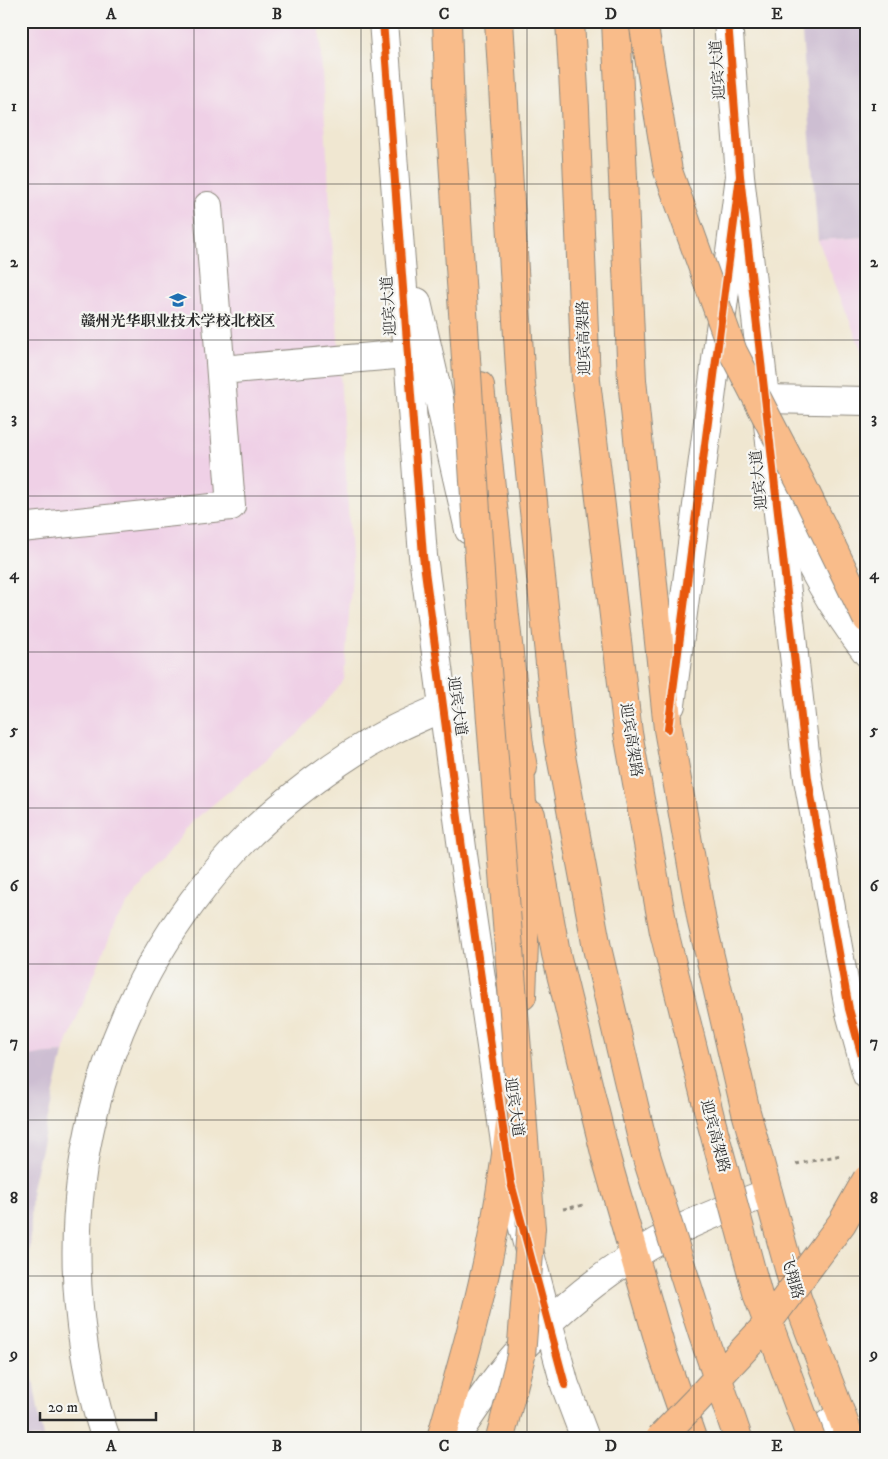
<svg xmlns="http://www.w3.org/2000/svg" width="888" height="1459" font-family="'IM FELL DW Pica','Noto Serif SC',serif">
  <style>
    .built { fill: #efd0e6 }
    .industrial { fill: #cdbed2 }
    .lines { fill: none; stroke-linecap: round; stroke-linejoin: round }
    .minor-casing { stroke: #8e897e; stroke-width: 30 }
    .tertiary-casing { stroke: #8e897e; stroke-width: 30 }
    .primary-casing { stroke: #8e897e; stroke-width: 30 }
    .trunk-casing { stroke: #8e897e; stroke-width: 30 }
    .path { stroke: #8e897e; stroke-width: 3; stroke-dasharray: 4 4; stroke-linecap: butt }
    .minor { stroke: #fff; stroke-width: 28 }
    .tertiary { stroke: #fff; stroke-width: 28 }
    .primary { stroke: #f9bc8a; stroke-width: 28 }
    .trunk { stroke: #f9bc8a; stroke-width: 28 }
    .trunk-bridge-casing { stroke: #8e897e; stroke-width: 30; stroke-linecap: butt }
    .trunk-bridge { stroke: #f9bc8a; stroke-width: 28 }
    .cycleway-casing { stroke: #f6f6f2; stroke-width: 11 }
    .cycleway { stroke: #e8590c; stroke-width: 8 }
    .grid { fill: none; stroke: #2b2b2b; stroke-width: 1; stroke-opacity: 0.55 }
    .labels { text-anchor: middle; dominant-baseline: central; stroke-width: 4.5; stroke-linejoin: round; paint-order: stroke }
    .street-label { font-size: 15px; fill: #2b2b2b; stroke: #f6f6f2 }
    .poi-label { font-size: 15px; font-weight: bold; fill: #2b2b2b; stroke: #f6f6f2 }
    .neatline { fill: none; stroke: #2b2b2b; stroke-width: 2 }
    .grid-label { font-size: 16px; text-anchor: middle; font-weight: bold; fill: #2b2b2b }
  </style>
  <rect width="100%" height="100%" fill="#f6f6f2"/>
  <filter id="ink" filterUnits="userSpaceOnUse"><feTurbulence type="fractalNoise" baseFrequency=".02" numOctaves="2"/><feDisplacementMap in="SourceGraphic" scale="10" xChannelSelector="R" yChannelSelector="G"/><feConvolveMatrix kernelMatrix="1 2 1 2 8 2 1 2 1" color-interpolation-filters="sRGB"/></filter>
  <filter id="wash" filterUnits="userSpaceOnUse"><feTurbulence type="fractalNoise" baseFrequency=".0096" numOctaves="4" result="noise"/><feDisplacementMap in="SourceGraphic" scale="20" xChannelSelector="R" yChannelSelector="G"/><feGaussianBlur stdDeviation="1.12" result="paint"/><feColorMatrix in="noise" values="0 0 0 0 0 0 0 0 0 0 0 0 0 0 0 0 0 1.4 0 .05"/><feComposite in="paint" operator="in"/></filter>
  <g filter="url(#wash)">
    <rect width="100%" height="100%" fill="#f0e7d1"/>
    <!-- built -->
    <path class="built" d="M71,21h248l33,553 -8,106 -47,55 -104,86 -76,97 -54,135 -42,3v-1030z
      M867,237v128l-49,-125z"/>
    <!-- industrial -->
    <path class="industrial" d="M801,21h66v216l-49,3z
      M63,1053l-31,135 -5,157 16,93h-22v-382z"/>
  </g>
  <g filter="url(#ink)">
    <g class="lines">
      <!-- minor casing -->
      <g class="minor-casing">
        <path id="minor" d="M221,370l186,-16
          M764,399l103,2
          M780,500c23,55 51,106 87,153
          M21,528l210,-22 -23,-300
          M106,1438c-11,-29 -17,-61 -22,-91 -25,-157 14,-319 109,-446 18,-24 37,-47 58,-68 42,-39 88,-75 140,-102 17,-9 35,-16 52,-24"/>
      </g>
      <!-- tertiary casing -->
      <g class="tertiary-casing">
        <path id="tertiary" d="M383,21l40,535 39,292 49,335 54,202 20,53
          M740,176l68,603 41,230 18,66
          M417,302l52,228
          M671,705l69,-529 -12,-155
          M455,1438c21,-31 42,-64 68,-91 46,-47 99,-88 157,-118 29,-14 58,-25 88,-36
          M810,1438l31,-24"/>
      </g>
      <!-- primary casing -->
      <g class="primary-casing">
        <path id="primary" d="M616,21l16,359 36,349 34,193 44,190 51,186 53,140
          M480,386l39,359 4,23
          M531,815l25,139 51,207 55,191 30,86"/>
      </g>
      <!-- trunk casing -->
      <g class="trunk-casing">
        <path id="trunk" d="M499,21l22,365 37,354 39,208 48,204
          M570,21l5,87 11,273 42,352 36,199 47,189
          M519,745l5,99v99l-2,53
          M441,1438c19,-66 38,-131 51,-199 10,-48 16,-97 22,-146"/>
      </g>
      <!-- path -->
      <path class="path" d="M796,1164l46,-9
        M563,1209l21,-4"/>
      <!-- minor -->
      <use href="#minor" class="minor"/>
      <!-- tertiary -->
      <use href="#tertiary" class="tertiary"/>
      <!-- primary -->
      <use href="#primary" class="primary"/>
      <!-- trunk -->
      <use href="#trunk" class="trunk"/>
      <!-- trunk-bridge casing -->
      <g class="trunk-bridge-casing">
        <path id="trunk-bridge" d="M447,21l3,92 33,506 48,609 -10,128 -21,82
          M643,21l25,150 65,181 70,135 64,132
          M711,1121l47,175 53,142
          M645,1152l58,183 35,103
          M660,1438l36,-37 66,-71 80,-107 25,-44"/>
      </g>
      <!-- trunk-bridge -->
      <use href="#trunk-bridge" class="trunk-bridge"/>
      <!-- cycleway casing -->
      <g class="cycleway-casing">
        <path id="cycleway" d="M383,21l40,535 39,292 49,335 54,202
          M740,176l68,603 41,230 18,66
          M668,729l72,-553 -12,-155"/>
      </g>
      <!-- cycleway -->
      <use href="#cycleway" class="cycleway"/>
    </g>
  </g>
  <!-- grid -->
  <path class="grid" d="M194,21v1417M361,21v1417M527,21v1417M694,21v1417M21,184h846M21,340h846M21,496h846M21,652h846M21,808h846M21,964h846M21,1120h846M21,1276h846"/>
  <!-- icons -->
  <defs>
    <g id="school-bare" transform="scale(1.35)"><path d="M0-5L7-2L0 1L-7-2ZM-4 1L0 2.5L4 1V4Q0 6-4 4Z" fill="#1f6fb2" stroke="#f6f6f2" stroke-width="2.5" paint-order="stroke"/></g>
  </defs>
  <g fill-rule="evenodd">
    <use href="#school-bare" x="178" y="300"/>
  </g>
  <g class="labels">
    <!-- street labels -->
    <g class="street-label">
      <text transform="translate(718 70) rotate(-94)">迎宾大道</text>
      <text transform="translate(389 306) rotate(-94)">迎宾大道</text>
      <text transform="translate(584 338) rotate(-92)">迎宾高架路</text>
      <text transform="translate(759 480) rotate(-96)">迎宾大道</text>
      <text transform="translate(457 706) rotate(82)">迎宾大道</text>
      <text transform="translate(631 740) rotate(81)">迎宾高架路</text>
      <text transform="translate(514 1107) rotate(82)">迎宾大道</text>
      <text transform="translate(715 1136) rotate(75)">迎宾高架路</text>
      <text transform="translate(792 1277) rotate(74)">飞翔路</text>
    </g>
    <!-- poi labels -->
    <g class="poi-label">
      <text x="178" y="321">赣州光华职业技术学校北校区</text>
    </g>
  </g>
  <!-- margin -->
  <rect width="888" height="1459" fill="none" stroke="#f6f6f2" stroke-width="55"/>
  <!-- scale -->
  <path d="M40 1412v8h116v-8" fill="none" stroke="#2b2b2b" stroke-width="2.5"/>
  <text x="48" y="1412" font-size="15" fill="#2b2b2b" stroke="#f6f6f2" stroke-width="4" paint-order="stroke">20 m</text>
  <rect x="28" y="28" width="832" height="1404" class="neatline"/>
  <g class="grid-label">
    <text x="111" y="19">A</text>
    <text x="277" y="19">B</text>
    <text x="444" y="19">C</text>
    <text x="611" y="19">D</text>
    <text x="777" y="19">E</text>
    <text x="14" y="111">1</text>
    <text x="874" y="111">1</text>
    <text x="14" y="267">2</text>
    <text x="874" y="267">2</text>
    <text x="14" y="423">3</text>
    <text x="874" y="423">3</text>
    <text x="14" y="579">4</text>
    <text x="874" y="579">4</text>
    <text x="14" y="735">5</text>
    <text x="874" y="735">5</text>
    <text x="14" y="891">6</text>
    <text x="874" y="891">6</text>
    <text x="14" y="1047">7</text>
    <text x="874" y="1047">7</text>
    <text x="14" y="1203">8</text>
    <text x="874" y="1203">8</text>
    <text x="14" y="1359">9</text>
    <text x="874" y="1359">9</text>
    <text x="111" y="1451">A</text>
    <text x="277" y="1451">B</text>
    <text x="444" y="1451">C</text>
    <text x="611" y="1451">D</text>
    <text x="777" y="1451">E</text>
  </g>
</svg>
